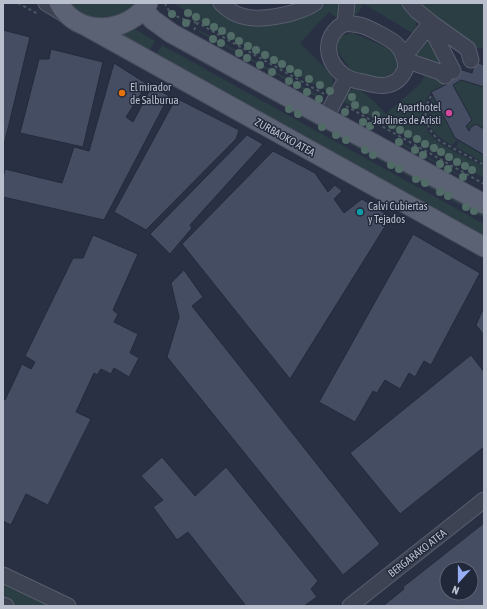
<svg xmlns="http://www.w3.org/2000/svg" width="487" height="609" font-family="'Asap Condensed',sans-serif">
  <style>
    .green { fill: #2b3e44 }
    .building { fill: #454d63; stroke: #232a3b; fill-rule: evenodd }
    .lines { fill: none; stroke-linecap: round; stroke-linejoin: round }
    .minor-casing { stroke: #585e6e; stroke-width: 17 }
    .major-casing { stroke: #474c5d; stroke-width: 21 }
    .path { stroke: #495b61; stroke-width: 2; stroke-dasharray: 3 3; stroke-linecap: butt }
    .minor { stroke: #3d4353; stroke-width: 15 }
    .major { stroke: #5b6273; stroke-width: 19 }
    .tree { fill: #516c67 }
    .food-dot { fill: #e8710a; stroke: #212839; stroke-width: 1.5 }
    .hotel-dot { fill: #d1479c; stroke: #212839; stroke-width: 1.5 }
    .culture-dot { fill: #0f9aa8; stroke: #212839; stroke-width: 1.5 }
    .labels { text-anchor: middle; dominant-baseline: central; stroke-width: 3; stroke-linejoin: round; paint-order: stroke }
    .poi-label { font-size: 11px; fill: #babfcd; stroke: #212839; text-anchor: start }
    .street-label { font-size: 11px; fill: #babfcd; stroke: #212839 }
  </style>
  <rect width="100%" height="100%" fill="#293044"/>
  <!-- green -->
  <path class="green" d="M68,3h68c-14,16 -37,22 -56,11 -4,-3 -8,-8 -12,-11z
    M174,3h45l15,12 84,-12h26l-4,16 -3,-1 -8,-6 -29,31 30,30c4,8 4,13 2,21l-140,-77 -8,-7z
    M352,3h55l11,16 -4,15 -50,-30 -7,10 -6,-1z
    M418,3h66v44l-10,2z
    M133,28l22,13 -6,10 -31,-16z
    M199,30l122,67 1,3 -123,-68z
    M353,33l37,16 6,4 5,12c-8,13 -31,17 -45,9 -5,-3 -9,-9 -12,-14 -11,-14 -11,-24 9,-27z
    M166,38l318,176v4l-320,-177z
    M432,38l17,33 -25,-12 -12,-7 7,-11z
    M162,45l322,179v13l-328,-182z
    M426,72l19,8 2,4c-5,2 -13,5 -16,9 -14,15 -8,38 7,49 13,9 32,17 46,25v11l-142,-77c2,-4 5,-9 8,-11 11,-6 29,17 36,24l35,-31z
    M461,80l23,7v42l-8,-5 -5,3 -2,4 -3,-5 6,-6 -19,-35z
    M433,96l22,41 3,3 -6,5c-23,-13 -30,-22 -19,-49z
    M395,139l71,39 1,2 -72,-39z
    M459,141l25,14v8l-28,-16z
    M3,580l54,26h-42l-12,-6z"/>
  <!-- building -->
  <path class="building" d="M3,30l27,7 -27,112z
    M51,49l52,13 -20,85 -63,-14 19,-74h10z
    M475,62l9,3v22l-23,-7 -8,5 19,35 -6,6 3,5 2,-4 5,-3 8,5v26l-29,-17 -24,-46 16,-8 -2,-4 17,-10 10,3z
    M114,63l33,21 -21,33 7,5 19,-36 17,10 -65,124 -101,-23v-19l2,-9 57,14 12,-36 15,4z
    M176,98l63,32 -3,9 -90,91 -32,-18z
    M247,135l16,9 -73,81 2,3 -22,26 -20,-20z
    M273,151l42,22 13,19 7,-7 7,6 -8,8 10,14 18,-14 29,18 -101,162 -108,-135z
    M413,234l67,39 -49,92 -7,-4 -9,16 -6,-4 -9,16 -15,-9 -8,13 -4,-2 -18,31 -36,-20z
    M93,235l45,19 -25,56 5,4 -4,8 24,12 -8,19 9,5 -10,19 -15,-9 -3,6 -10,-5 -4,6 -3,-2 -18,39 15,7 -43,86 -22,-11 -15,31 -8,-4v-122l2,1 17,-36 9,5 4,-7 -10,-6 48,-98h10z
    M184,270l19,27 -11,9 188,238 -37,31 -176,-218 12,-40 -8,-34z
    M484,307v28l-8,-10z
    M471,355l13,17v75l-84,67 -50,-61z
    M162,457l33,39 31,-29 92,114 -7,8 6,8 -13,9h-58l-58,-74 -11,8 -24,-33 10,-7 -22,-24z
    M484,523v83h-101l21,-17 -1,-2zM447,569h24v24h-24z"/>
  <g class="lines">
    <!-- minor casing -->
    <g class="minor-casing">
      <path id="minor" d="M46,3l21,13
        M221,3c6,6 13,11 21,13 18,6 57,-2 73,-13
        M410,3l7,8 16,13
        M345,23c6,1 12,1 18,3 6,2 30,14 34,19 6,6 10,18 8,25 -4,9 -9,13 -18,15 -8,2 -16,-1 -24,-3 -5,-1 -12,-2 -17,-5 -21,-14 -25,-41 -1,-54z
        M345,23l2,-20
        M429,26l4,-2 35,25 3,11
        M404,57l22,-28 9,7 18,35
        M405,60l35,12 5,4
        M326,117l21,-40
        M3,575l65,31
        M3,605l3,1
        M350,606l134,-106"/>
    </g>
    <!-- major casing -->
    <g class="major-casing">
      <path id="major" d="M59,3c18,35 69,31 89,0
        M143,10l10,10 18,13 313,171
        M86,26l398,221"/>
    </g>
    <!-- path -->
    <path class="path" d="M18,3l20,11
      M165,3c4,14 21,17 33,20
      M194,30l4,-7 126,71
      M431,96c-10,17 -6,32 9,45l44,24
      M346,106l138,78"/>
    <!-- minor -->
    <use href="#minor" class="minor"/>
    <!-- major -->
    <use href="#major" class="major"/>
  </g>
  <!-- trees -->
  <g class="tree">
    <circle cx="188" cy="13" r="4"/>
    <circle cx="172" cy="14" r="4"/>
    <circle cx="196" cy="17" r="4"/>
    <circle cx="206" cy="22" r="4"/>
    <circle cx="186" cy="23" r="4"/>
    <circle cx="214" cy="27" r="4"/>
    <circle cx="222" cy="31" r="4"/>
    <circle cx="231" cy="36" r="4"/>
    <circle cx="213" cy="39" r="4"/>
    <circle cx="239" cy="41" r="4"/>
    <circle cx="221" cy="43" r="4"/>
    <circle cx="248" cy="46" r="4"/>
    <circle cx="256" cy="50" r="4"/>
    <circle cx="239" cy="53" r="4"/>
    <circle cx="265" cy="55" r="4"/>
    <circle cx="247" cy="58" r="4"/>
    <circle cx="274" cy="60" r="4"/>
    <circle cx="282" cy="64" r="4"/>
    <circle cx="260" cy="65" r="4"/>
    <circle cx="290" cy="69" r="4"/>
    <circle cx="272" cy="72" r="4"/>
    <circle cx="298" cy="73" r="4"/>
    <circle cx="309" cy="79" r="4"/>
    <circle cx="289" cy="81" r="4"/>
    <circle cx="297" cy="85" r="4"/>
    <circle cx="320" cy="85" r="4"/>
    <circle cx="330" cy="91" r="4"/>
    <circle cx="307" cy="92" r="4"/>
    <circle cx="352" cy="97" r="4"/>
    <circle cx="319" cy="99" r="4"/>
    <circle cx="355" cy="105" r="4"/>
    <circle cx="289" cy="109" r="4"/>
    <circle cx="365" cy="110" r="4"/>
    <circle cx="345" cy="112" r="4"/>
    <circle cx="298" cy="114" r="4"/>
    <circle cx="376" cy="115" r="4"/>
    <circle cx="363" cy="122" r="4"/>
    <circle cx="392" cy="125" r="4"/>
    <circle cx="370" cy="126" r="4"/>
    <circle cx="322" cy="127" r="4"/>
    <circle cx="400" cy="130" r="4"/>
    <circle cx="408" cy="134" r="4"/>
    <circle cx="336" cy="135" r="4"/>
    <circle cx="417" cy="139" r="4"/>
    <circle cx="346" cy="140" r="4"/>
    <circle cx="399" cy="142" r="4"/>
    <circle cx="425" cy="144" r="4"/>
    <circle cx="434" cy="148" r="4"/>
    <circle cx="365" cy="150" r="4"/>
    <circle cx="415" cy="150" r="4"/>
    <circle cx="441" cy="152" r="4"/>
    <circle cx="373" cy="155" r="4"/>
    <circle cx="423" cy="155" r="4"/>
    <circle cx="449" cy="157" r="4"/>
    <circle cx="457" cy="162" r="4"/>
    <circle cx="440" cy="164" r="4"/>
    <circle cx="391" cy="165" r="4"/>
    <circle cx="465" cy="166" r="4"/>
    <circle cx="399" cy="169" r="4"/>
    <circle cx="448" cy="169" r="4"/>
    <circle cx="472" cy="170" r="4"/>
    <circle cx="463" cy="177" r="4"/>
    <circle cx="416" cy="179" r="4"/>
    <circle cx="425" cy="183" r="4"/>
    <circle cx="440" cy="192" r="4"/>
    <circle cx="448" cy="196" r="4"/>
    <circle cx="466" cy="207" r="4"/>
    <circle cx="474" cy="211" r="4"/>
  </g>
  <!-- markers -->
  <circle class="food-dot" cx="122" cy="93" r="4"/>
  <circle class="hotel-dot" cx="449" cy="113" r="4"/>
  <circle class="culture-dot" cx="360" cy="212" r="4"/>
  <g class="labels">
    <!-- poi labels -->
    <g class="poi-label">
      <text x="130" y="87">El mirador<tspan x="130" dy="13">de Salburua</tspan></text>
      <text x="441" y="107" text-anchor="end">Aparthotel<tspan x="441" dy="13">Jardines de Aristi</tspan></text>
      <text x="368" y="206">Calvi Cubiertas<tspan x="368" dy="13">y Tejados</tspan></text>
    </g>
    <!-- street labels -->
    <g class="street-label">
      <text transform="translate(285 137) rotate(29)">ZURBAOKO ATEA</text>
      <text transform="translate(417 553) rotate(-38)">BERGARAKO ATEA</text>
    </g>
  </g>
  <!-- border -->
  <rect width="487" height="609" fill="none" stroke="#babfcd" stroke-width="8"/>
  <!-- north arrow -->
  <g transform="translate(459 581) rotate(201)"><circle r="19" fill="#212839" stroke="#5e6474"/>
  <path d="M0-3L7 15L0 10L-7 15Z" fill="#97adf5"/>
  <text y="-6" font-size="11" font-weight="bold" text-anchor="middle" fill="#babfcd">N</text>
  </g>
</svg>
